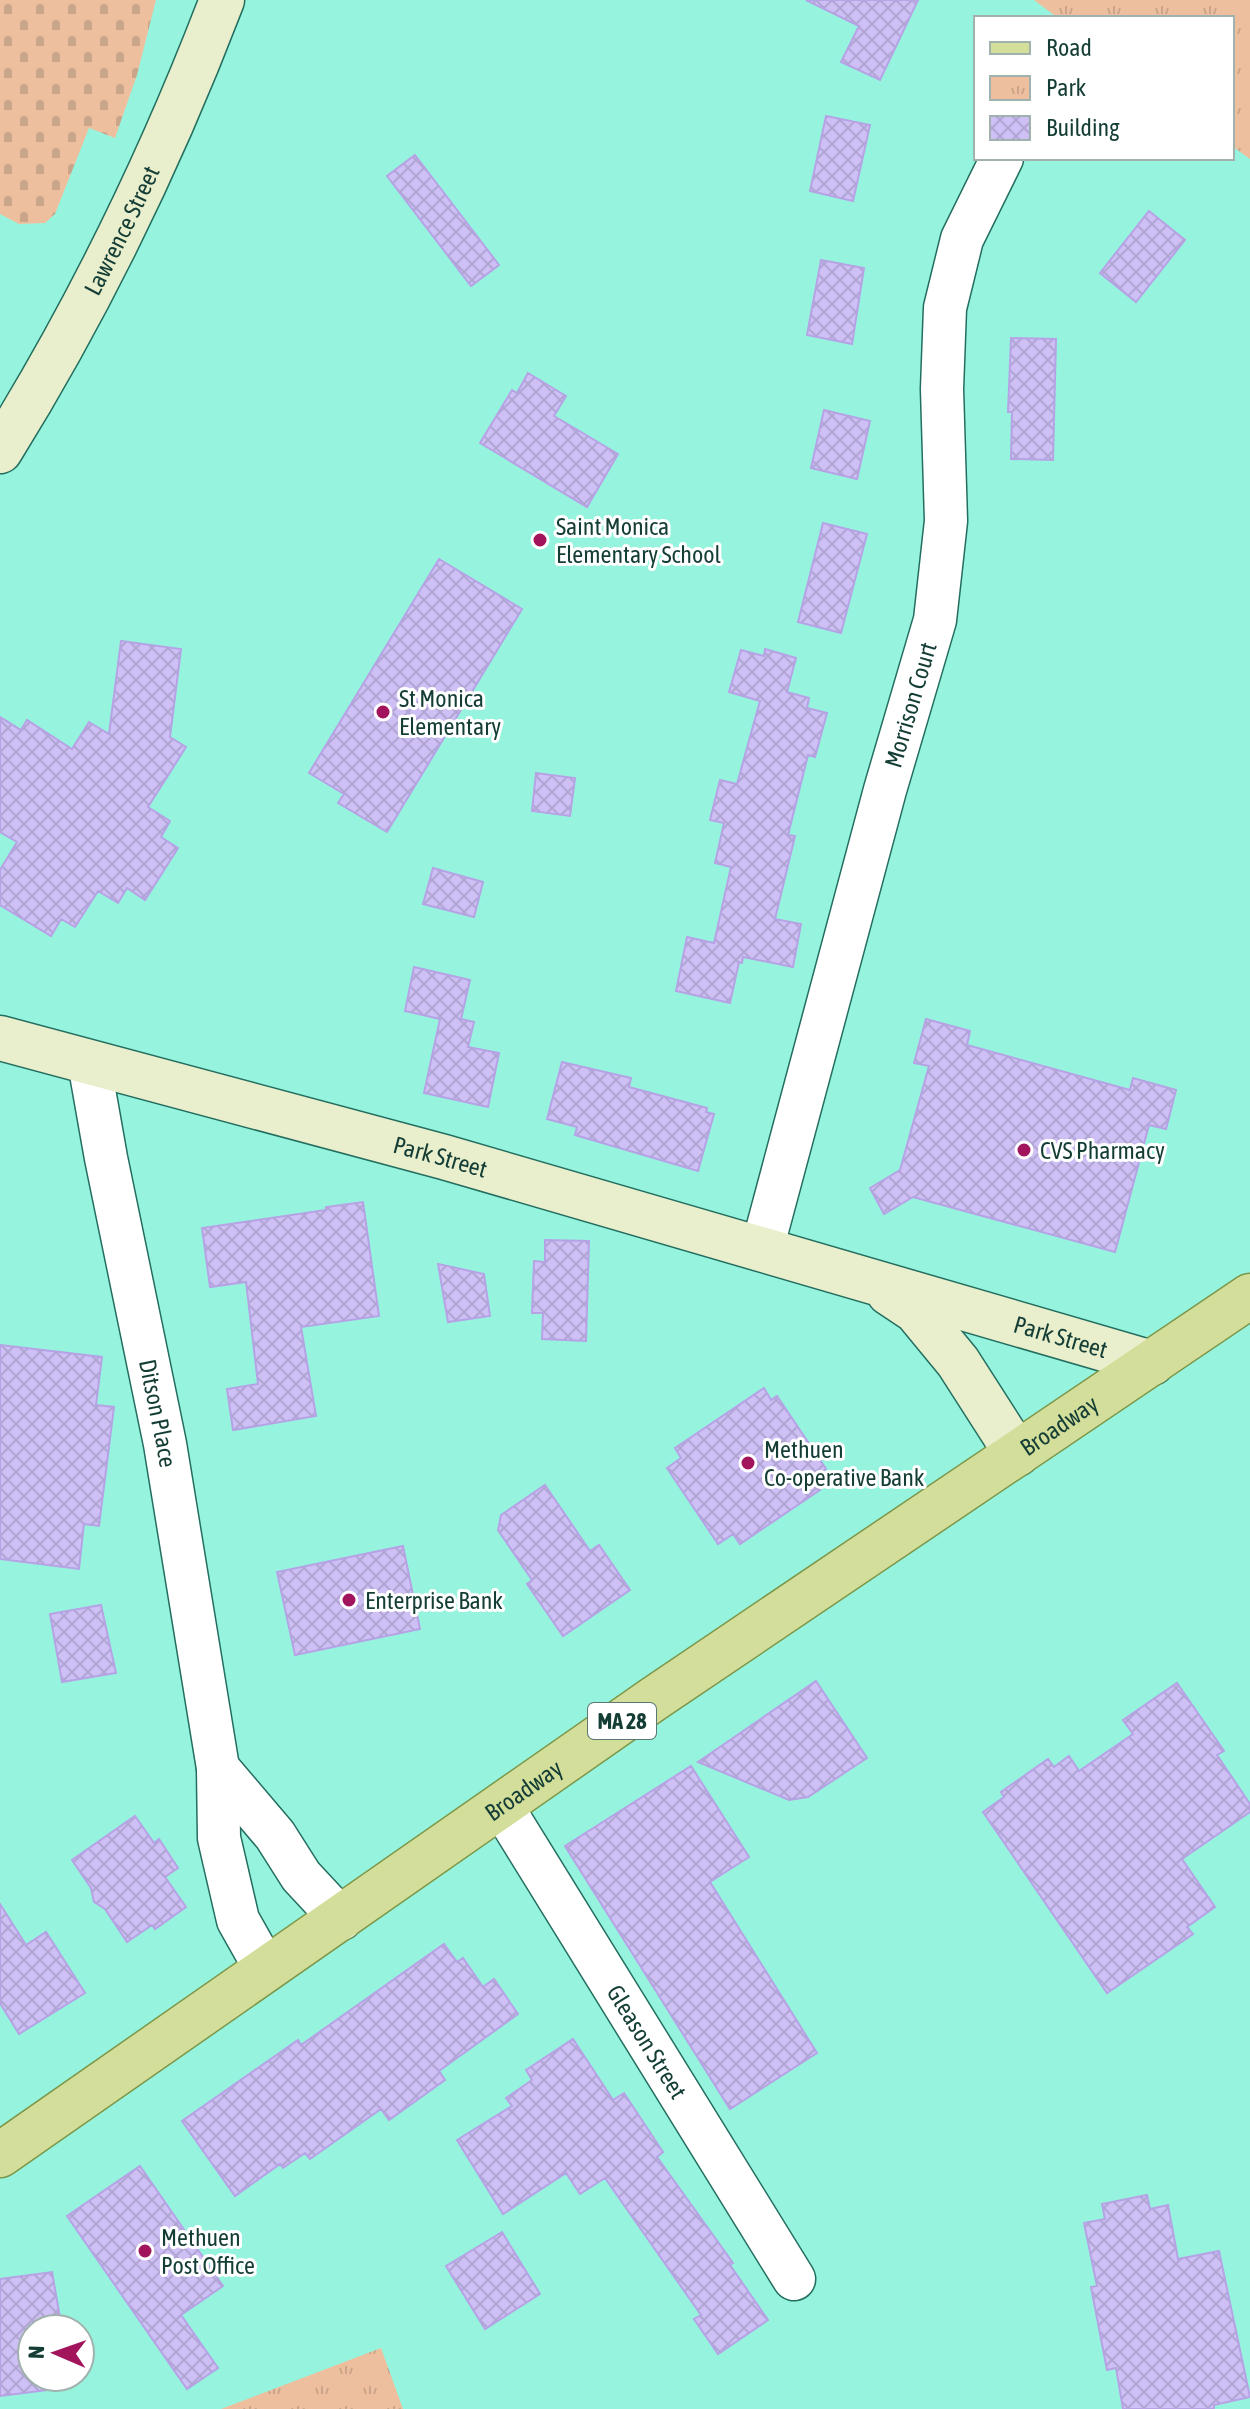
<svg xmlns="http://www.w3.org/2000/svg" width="1250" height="2409" font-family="'Asap Condensed',sans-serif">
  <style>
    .cemetery { fill: url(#cemetery-stones) }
    .park { fill: url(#park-tufts) }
    .building { fill: url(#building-cross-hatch); stroke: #b6a3e5; stroke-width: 2 }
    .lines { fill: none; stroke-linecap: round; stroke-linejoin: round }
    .street-casing { stroke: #246e60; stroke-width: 45 }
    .secondary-casing { stroke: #246e60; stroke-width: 47 }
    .primary-casing { stroke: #7d974a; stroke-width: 47 }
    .street { stroke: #fff; stroke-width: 42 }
    .secondary { stroke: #e9eecc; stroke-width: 44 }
    .primary { stroke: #d3de9a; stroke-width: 44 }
    .poi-dot { fill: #a2155c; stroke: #fff; stroke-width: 3 }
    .labels { text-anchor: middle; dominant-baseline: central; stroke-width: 6; stroke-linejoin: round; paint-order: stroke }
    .shield { fill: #fff; stroke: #5a7772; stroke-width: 2 }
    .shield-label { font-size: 22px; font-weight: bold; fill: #143d35 }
    .street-label { font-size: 24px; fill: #143d35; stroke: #fff }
    .poi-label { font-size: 24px; fill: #143d35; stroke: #fff; text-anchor: start }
  </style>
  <defs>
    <pattern id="cemetery-stones" width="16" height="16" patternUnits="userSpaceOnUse" patternTransform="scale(2)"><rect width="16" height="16" fill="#eebf9e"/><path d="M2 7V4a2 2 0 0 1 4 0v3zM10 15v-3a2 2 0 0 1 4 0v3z" fill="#cba589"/></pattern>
    <pattern id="park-tufts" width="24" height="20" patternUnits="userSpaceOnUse" patternTransform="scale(2)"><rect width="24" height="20" fill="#eebf9e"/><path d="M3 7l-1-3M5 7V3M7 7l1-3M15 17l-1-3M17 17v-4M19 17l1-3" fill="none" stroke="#cba589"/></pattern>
    <pattern id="building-cross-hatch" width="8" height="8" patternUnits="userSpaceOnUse" patternTransform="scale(2)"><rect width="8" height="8" fill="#cebff5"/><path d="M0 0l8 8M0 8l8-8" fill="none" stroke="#b0a5d3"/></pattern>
  </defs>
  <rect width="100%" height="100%" fill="#96f4de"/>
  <!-- cemetery -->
  <path class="cemetery" d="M0,0h156l-19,75 -22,63 -26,-10 -34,86 -10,9 -26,1 -19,-10z"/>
  <!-- park -->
  <path class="park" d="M1034,0h216v159l-18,-13v-128h-174z
    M381,2348l22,61h-182z"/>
  <!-- building -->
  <path class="building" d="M806,0h112l-38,80 -39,-18 18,-36z
    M826,116l44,9 -17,76 -43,-10z
    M415,155l84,110 -28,21 -84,-110z
    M1149,211l36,29 -49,62 -36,-29z
    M821,260l43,8 -12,76 -45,-9z
    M1011,338l45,1 -3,121 -42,-1 1,-47h-4z
    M528,373l38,23 -12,20 64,38 -31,53 -107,-64 32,-53 5,3z
    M824,410l46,11 -13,58 -46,-11z
    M823,523l44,11 -26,99 -43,-11z
    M439,559l83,50 -135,223 -49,-29 6,-9 -35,-21z
    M121,641l60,8 -11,88 16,10 -38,60 22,14 -9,16 17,11 -33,52 -18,-12 -9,15 -20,-12 -23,36 -14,-8 -10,17 -51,-31v-35l17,-28 -17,-10v-115l21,13 6,-10 45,29 17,-27 20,12z
    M765,649l31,9 -9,34 22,6 -2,10 20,5 -12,44 -7,-2 -20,80 7,1 -20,83 26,5 -8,43 -50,-10 -1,6 -3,-1 -9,41 -54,-12 11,-54 27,6 17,-76 -16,-4 9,-40 -14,-3 10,-40 17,4 23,-83 -31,-9 12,-42 23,6z
    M536,773l39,5 -5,38 -38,-5z
    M433,868l50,14 -9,35 -51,-13z
    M414,967l56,13 -9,39 13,3 -6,25 31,6 -11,54 -64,-14 16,-74 -35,-8z
    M926,1019l44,12 -3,14 163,45 3,-12 43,12 -10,39 -17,-4 -34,127 -202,-55 -29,17 -14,-26 30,-18 29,-104 -15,-3z
    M562,1062l69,16 -2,9 78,21 -1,4 8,2 -16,57 -123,-36 2,-8 -30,-8z
    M363,1202l16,114 -78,11 15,89 -83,14 -6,-41 31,-5 -12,-102 -36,5 -8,-59 124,-18v-3z
    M545,1240l44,1 -3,100 -44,-2 1,-26h-11l2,-52 11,1z
    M438,1264l46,10 6,42 -42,6z
    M0,1345l102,12 -6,48 18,2 -15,119 -15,-2 -5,45 -79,-10z
    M764,1388l7,12 6,-4 49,73 -14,9 8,12 -80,54 -7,-10 -15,10 -51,-76 14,-10 -6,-10z
    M545,1485l45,66 9,-6 31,45 -67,46 -36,-52 5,-4 -34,-50 3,-15z
    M403,1546l17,83 -125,26 -18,-83z
    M101,1605l15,68 -54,9 -12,-68z
    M816,1681l51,77 -59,39 -19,3 -91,-38z
    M1177,1683l47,68 -7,4 33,49v8l-68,47 33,48 -28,20 6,7 -86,59 -124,-181 21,-15 -3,-5 47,-33 6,8 15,-11 10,15 54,-37 -10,-14z
    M691,1766l58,91 -39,25 107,171 -87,56 -165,-263z
    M135,1816l19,27 5,-4 19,29 -13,9 21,30 -31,22 -3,-4 -25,17 -22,-33 -11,-7 -3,-14 -19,-28z
    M0,1904l26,41 20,-13 39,61 -66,41 -19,-31z
    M444,1944l13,18 6,-4 20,29 11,-8 24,35 -79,57 6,9 -56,40 -8,-11 -71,50 -5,-6 -22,15 -3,-4 -45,32 -53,-75 116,-81 3,5z
    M573,2039l40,61 11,-7 39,59 -6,5 76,106 -3,2 38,55 -50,34 -24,-35 7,-4 -96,-137 -25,16 -14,-21 -63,41 -46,-74 55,-34 -6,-8 26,-18 -6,-10z
    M140,2166l83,120 -42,29 37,53 -31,21 -120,-173z
    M1147,2195l3,14 18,-4 10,54 41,-8 31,146 -36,8v4h-91l-7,-41 -9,2 -16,-83 6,-1 -13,-63 21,-4 -3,-15z
    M502,2232l38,62 -55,35 -39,-63z
    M52,2272l10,57h-30v48h38l2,10 -72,9v-117z"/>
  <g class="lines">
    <!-- street casing -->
    <g class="street-casing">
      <g id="street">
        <path id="s1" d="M89,1062l17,96 59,286 53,324 1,70 19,82 27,48"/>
        <path id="s2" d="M762,1249l123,-459 50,-170 11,-99 -4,-132 3,-81 17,-69 40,-81"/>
        <path d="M218,1768l57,67 26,41 40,43"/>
        <path id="s3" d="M501,1805l293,474"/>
      </g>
    </g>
    <!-- secondary casing -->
    <g class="secondary-casing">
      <g id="secondary">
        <path id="s4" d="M0,451c89,-143 162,-294 222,-451"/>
        <path id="s5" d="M0,1038l444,119 708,206"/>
        <path d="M889,1293l27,18 42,51 59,92"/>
      </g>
    </g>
    <!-- primary casing -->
    <g class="primary-casing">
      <g id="primary">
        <path id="s6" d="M0,2155l655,-457 595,-402"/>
      </g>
    </g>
    <!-- street -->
    <use href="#street" class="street"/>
    <!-- secondary -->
    <use href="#secondary" class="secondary"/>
    <!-- primary -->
    <use href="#primary" class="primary"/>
  </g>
  <!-- markers -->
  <g class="poi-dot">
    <circle cx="540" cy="540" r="8"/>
    <circle cx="383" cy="712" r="8"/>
    <circle cx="1024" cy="1150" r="8"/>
    <circle cx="748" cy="1463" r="8"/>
    <circle cx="349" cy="1600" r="8"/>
    <circle cx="145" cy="2251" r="8"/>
  </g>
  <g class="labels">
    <!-- shield labels -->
    <rect class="shield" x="588" y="1703" width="68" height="36" rx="6"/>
    <g class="shield-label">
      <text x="622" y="1721">MA 28</text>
    </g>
    <!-- street labels -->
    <g class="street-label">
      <text stroke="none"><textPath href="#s4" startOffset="252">Lawrence Street</textPath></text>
      <text stroke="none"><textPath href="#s2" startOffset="564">Morrison Court</textPath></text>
      <text stroke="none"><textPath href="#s5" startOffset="456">Park Street</textPath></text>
      <text stroke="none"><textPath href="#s5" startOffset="1102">Park Street</textPath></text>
      <text stroke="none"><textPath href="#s1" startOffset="358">Ditson Place</textPath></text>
      <text stroke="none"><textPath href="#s6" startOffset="1286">Broadway</textPath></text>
      <text stroke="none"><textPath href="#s6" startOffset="638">Broadway</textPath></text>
      <text stroke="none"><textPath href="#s3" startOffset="278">Gleason Street</textPath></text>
    </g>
    <!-- poi labels -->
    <g class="poi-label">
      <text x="556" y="526">Saint Monica<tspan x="556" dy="28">Elementary School</tspan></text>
      <text x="399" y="698">St Monica<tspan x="399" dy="28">Elementary</tspan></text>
      <text x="1040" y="1150">CVS Pharmacy</text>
      <text x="764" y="1449">Methuen<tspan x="764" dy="28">Co-operative Bank</tspan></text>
      <text x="365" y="1600">Enterprise Bank</text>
      <text x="161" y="2237">Methuen<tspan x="161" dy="28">Post Office</tspan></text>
    </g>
  </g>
  <!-- legend -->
  <rect x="974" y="16" width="260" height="144" fill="#ffffff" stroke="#a1b1ae" stroke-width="2"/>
  <rect x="990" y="42" width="40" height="12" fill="#d3de9a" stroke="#a1b1ae" stroke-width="2"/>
  <text x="1046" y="56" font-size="24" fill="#143d35">Road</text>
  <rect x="990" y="76" width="40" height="24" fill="url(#park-tufts)" stroke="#a1b1ae" stroke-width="2"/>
  <text x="1046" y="96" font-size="24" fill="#143d35">Park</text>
  <rect x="990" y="116" width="40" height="24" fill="url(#building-cross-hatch)" stroke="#a1b1ae" stroke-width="2"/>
  <text x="1046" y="136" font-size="24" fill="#143d35">Building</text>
  <!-- north arrow -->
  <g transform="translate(56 2353) rotate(272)"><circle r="38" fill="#ffffff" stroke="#a1b1ae" stroke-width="2"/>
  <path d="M0-6L14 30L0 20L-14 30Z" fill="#a2155c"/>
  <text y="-12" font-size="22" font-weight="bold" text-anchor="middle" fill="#143d35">N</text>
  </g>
</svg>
